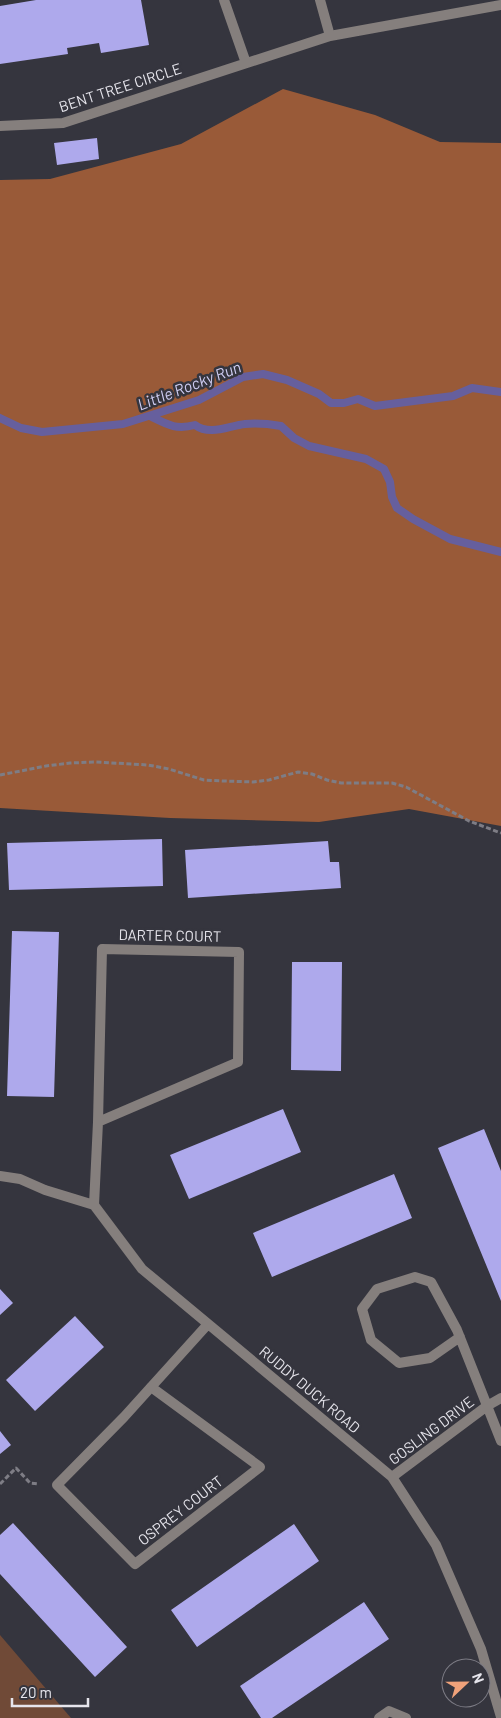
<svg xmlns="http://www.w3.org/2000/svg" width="501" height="1718" font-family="Barlow,sans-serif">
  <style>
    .green { fill: #704a37 }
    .forest { fill: #995a38 }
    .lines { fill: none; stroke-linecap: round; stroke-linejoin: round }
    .stream { stroke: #665f9d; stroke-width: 8 }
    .building { fill: #aea9ec }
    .path { stroke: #7e7d85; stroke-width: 3; stroke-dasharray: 5 2.5; stroke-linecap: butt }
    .street { stroke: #857f7d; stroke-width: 10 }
    .labels { text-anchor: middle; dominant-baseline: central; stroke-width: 5; stroke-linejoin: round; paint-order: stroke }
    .street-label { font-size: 15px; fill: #e6e5ec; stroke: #35353e }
    .water-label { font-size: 16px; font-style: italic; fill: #d0cef3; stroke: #35353e }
  </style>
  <rect width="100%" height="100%" fill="#35353e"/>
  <!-- green -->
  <path class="green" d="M0,1635l71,83h-71z"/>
  <!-- forest -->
  <path class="forest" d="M283,89l92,26 65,27 61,1v683l-92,-17 -90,13 -149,-4 -170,-10v-628l50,-1 131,-35z"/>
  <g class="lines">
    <!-- stream -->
    <path class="stream" d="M150,416c18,9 26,14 45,9 15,11 33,1 50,-1 12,-1 24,0 36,2l13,12 15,8 57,13 18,10 6,13 2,15 5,11 16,11 37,20 51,13
      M0,418l21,10 21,4 81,-8 76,-24 44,-23 20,-3 24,6 32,14 12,9h13l14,-4 17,7 78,-10 19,-8 29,4"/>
  </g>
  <!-- building -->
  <path class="building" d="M36,0h105l8,45 -48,8 -2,-10 -32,5 1,6 -68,10v-58z
    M97,138l2,21 -42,6 -3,-22z
    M162,839l1,47 -154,4 -2,-47z
    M328,841l2,21h9l2,26 -153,10 -3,-48z
    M12,931l47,1 -5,165 -47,-1z
    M292,962h50l-1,109 -50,-1z
    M283,1109l18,43 -112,47 -19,-44z
    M484,1129l17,42v130l-63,-153z
    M394,1174l18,44 -140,59 -19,-44z
    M0,1289l13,14 -13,12z
    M75,1316l29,31 -69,64 -29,-31z
    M0,1431l11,14 -11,9z
    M13,1523l114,124 -32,30 -95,-103v-39z
    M294,1524l25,37 -122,86 -26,-37z
    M364,1602l25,37 -117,79h-11l-21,-32z"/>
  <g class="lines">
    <!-- path -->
    <path class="path" d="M0,775l46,-9 24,-3 26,-1 52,3 21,4 35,11 20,1 29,1 16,-2 29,-8 14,2 15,6 14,3h51l14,4 63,34 32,12
      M0,1484l16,-16 14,15 9,1"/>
    <!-- street -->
    <path class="street" d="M224,0l22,63
      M330,36l171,-31
      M0,126l63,-3 267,-87 -10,-36
      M0,1176l20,3 25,11 49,15 48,64 250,208 44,68 45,104 20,68
      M94,1205l4,-83 4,-173 137,3 -1,110 -140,60
      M460,1337l-30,21 -31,5 -28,-23 -9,-31 15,-20 38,-12 16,5 26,48 44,111
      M151,1387l109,80 -125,97 -78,-79 67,-68 84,-93
      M392,1477l95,-71 14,-8
      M379,1718l10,-7 17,7"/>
  </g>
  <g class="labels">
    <!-- street labels -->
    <g class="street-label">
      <text transform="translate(120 87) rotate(-18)">BENT TREE CIRCLE</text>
      <text transform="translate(170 935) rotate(1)">DARTER COURT</text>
      <text transform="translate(310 1389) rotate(40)">RUDDY DUCK ROAD</text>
      <text transform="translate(431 1430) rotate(-37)">GOSLING DRIVE</text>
      <text transform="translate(180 1510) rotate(-38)">OSPREY COURT</text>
    </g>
    <!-- water labels -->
    <g class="water-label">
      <text transform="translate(189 385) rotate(-21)">Little Rocky Run</text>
    </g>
  </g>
  <!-- north arrow -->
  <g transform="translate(466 1683) rotate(68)"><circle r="24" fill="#35353e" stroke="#7c7b84"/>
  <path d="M0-4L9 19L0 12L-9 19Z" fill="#f0a27a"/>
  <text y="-8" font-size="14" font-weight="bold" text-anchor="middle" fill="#e6e5ec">N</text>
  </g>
  <!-- scale -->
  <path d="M12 1698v8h76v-8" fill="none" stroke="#e6e5ec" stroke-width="2.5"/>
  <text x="20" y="1698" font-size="15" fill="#e6e5ec" stroke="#35353e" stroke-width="4" paint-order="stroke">20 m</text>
</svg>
